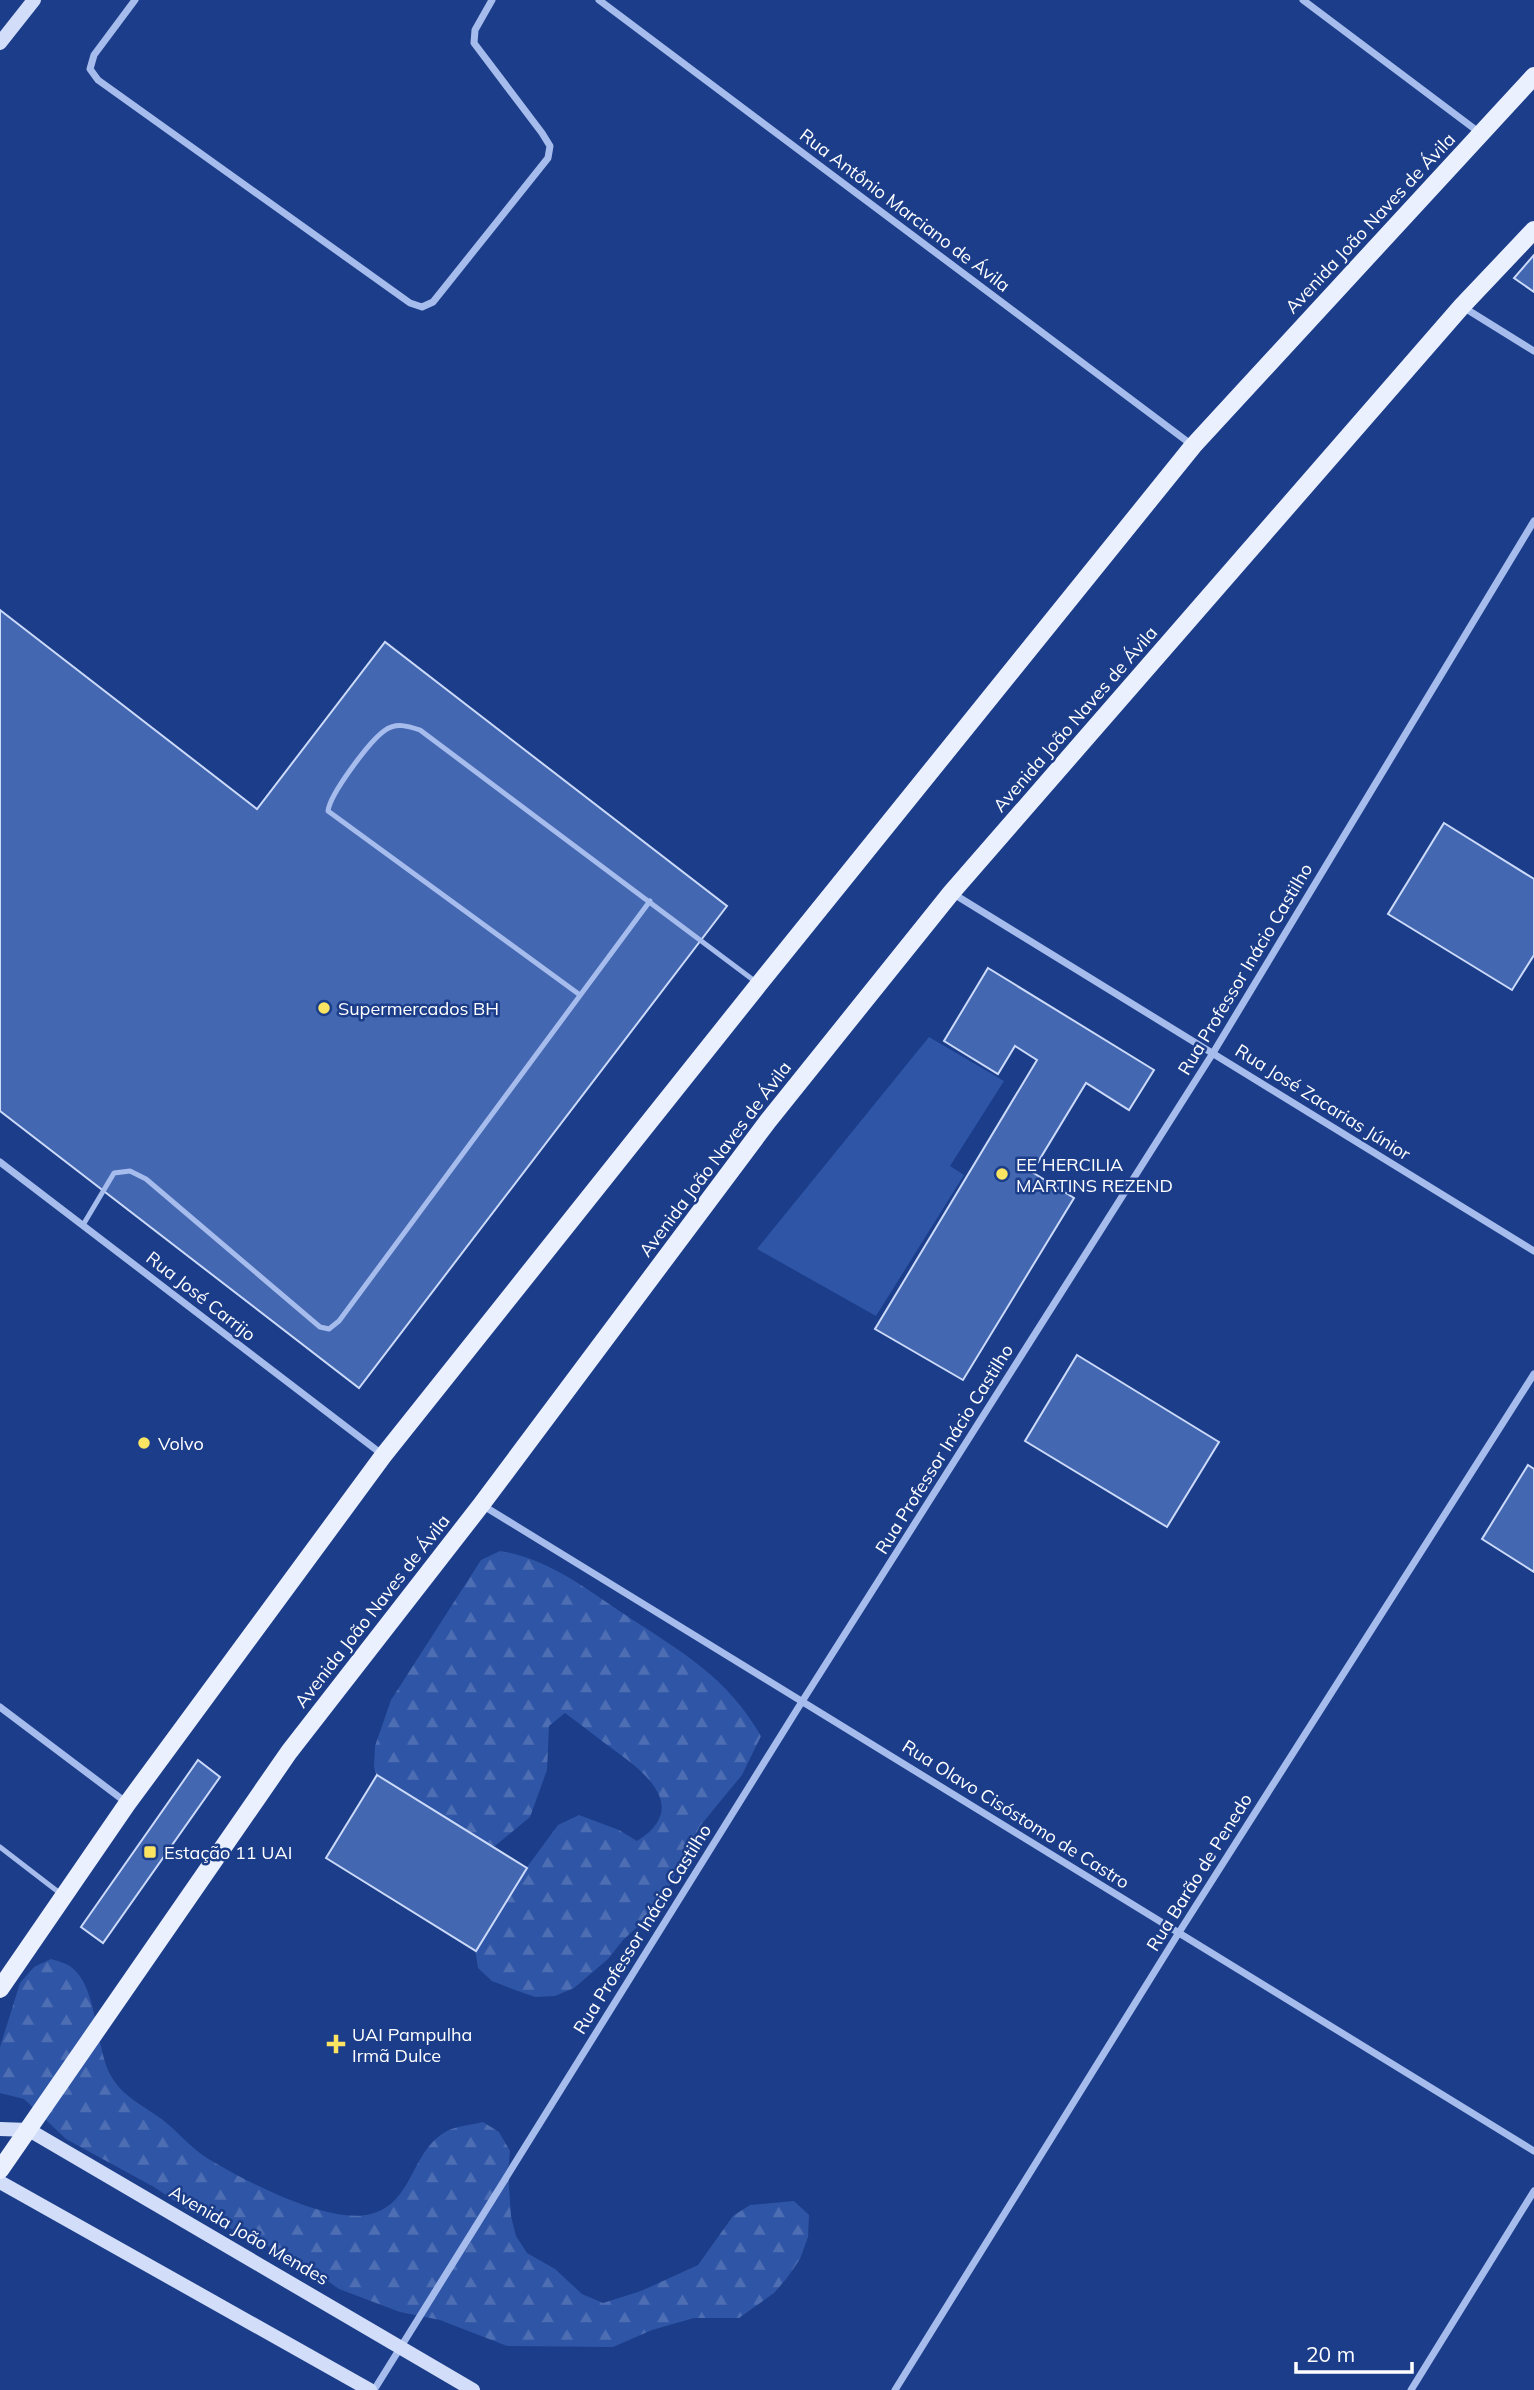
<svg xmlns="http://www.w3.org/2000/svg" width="1534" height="2390" font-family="Mulish,sans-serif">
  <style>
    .forest { fill: url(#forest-firs) }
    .pitch { fill: #2f55a6 }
    .building { fill: #4467b2; stroke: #cbdaf9; stroke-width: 2 }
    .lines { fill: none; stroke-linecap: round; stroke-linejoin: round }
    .lane { stroke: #a6bcec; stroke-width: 5 }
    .street { stroke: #a6bcec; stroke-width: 7 }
    .secondary { stroke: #d2def9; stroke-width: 14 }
    .primary { stroke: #ebf0ff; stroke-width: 18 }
    .poi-dot { fill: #fce463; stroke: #1c3d89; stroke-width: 2.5 }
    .labels { text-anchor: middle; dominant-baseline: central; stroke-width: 5; stroke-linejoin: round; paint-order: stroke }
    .street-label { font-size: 18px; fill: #fff; stroke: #1c3d89 }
    .poi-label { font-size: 18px; fill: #fff; stroke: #1c3d89; text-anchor: start }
  </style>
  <defs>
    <pattern id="forest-firs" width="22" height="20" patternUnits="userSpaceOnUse" patternTransform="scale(1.75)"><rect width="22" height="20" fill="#2f55a6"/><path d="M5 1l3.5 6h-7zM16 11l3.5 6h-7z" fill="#4e6eb3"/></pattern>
  </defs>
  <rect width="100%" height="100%" fill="#1c3d89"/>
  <!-- forest -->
  <path class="forest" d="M500,1551c50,8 86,38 127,65 55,36 100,61 134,120l-19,39 -42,51 -42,82 -35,32 -15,19 -34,29 -19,8 -20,1 -20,-7 -23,-9 -14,-13 -3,-19 44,-71 39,-53 21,-10 40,15 18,11c53,-33 9,-68 -23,-91 -17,-12 -32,-25 -49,-37l-16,13 -2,44 -17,47 -35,29 -22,-3 -93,-55 -6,-21 1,-21 16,-46 90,-140z
    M51,1959c6,2 15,4 20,8 27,19 24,82 40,109 12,21 33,30 52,44 15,12 28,28 44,38 38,23 121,67 164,56 43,-11 39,-63 76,-83 9,-5 25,-6 36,-9l16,10 11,19 -2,22 3,43 5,20 11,17 28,16 27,25 21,9 38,-12 57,-26 35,-49 17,-11 44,-4 15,14 -1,22 -8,22 -13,19 -13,15 -35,25h-45l-42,12 -39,17 -106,-1 -67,-26 -40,-8 -61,-23 -31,-22 -57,-30 -60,-25 -37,-25 -88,-48 -42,-40 -24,-6v-46l20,-64 14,-16z"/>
  <!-- pitch -->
  <path class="pitch" d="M929,1037l75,44 -54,85 14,9 -88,141 -119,-67z"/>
  <!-- building -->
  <path class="building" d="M1534,255v37l-20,-14z
    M0,610l257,199 128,-167 342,264 -368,482 -359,-277z
    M1444,823l90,56v76l-22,35 -124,-76z
    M988,968l166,102 -25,40 -43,-27 -54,89 42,26 -111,182 -88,-51 162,-269 -22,-14 -17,28 -54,-33z
    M1077,1355l142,87 -52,85 -142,-86z
    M1528,1465l6,4v103l-52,-33z
    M198,1760l22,17 -117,166 -22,-16z
    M377,1775l150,93 -51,83 -150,-93z"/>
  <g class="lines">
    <!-- lane -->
    <path class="lane" d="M580,995l-252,-184c2,-17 41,-69 56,-80 12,-9 24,-5 36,-1l336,252
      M83,1225l31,-52 16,-2 16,8 174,148 9,2 10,-8 311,-420
      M0,1847l61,47"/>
    <!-- street -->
    <path class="street" d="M135,0l-41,55 -4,14 8,11 312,223 12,4 11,-5 115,-144 2,-12 -8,-13 -68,-90 1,-13 17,-30
      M599,0l593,445
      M1303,0l177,133
      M1463,307l71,44
      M952,893l582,358
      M0,1162l383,293
      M482,1505l1052,646
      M0,1707l127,96
      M374,2390l429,-690 410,-647 321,-532
      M895,2390l283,-456 356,-560
      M1411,2390l123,-199"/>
    <!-- secondary -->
    <path class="secondary" d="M0,43l34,-43
      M0,2129l29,1 444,260
      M0,2182l370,208"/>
    <!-- primary -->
    <path class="primary" d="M0,1989l127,-185 256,-348 376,-472 434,-538 341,-370
      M0,2170l289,-418 192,-247 287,-384 183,-228 511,-587 72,-76"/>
  </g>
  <!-- markers -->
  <g class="poi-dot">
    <circle cx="324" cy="1008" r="7"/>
    <circle cx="1002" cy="1174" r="7"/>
    <circle cx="144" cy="1443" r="7"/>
    <rect x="143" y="1845" width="14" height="14" rx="3.5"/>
    <path d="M332.5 2033.5h7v7h7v7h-7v7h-7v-7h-7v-7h7z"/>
  </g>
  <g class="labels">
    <!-- street labels -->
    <g class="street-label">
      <text transform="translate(905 210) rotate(37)">Rua Antônio Marciano de Ávila</text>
      <text transform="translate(1370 223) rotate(-47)">Avenida João Naves de Ávila</text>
      <text transform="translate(1075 719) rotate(-49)">Avenida João Naves de Ávila</text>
      <text transform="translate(1245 969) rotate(-59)">Rua Professor Inácio Castilho</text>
      <text transform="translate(1323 1102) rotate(32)">Rua José Zacarias Júnior</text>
      <text transform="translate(715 1159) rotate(-53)">Avenida João Naves de Ávila</text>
      <text transform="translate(201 1296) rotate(38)">Rua José Carrijo</text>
      <text transform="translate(944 1449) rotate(-58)">Rua Professor Inácio Castilho</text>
      <text transform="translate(372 1611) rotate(-52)">Avenida João Naves de Ávila</text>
      <text transform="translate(1016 1814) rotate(32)">Rua Olavo Cisóstomo de Castro</text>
      <text transform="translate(1199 1872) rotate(-58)">Rua Barão de Penedo</text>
      <text transform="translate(642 1929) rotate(-58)">Rua Professor Inácio Castilho</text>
      <text transform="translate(249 2235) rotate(30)">Avenida João Mendes</text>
    </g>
    <!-- poi labels -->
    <g class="poi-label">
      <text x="338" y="1008">Supermercados BH</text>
      <text x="1016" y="1164">EE HERCILIA<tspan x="1016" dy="21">MARTINS REZEND</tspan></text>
      <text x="158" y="1443">Volvo</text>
      <text x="164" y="1852">Estação 11 UAI</text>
      <text x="352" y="2034">UAI Pampulha<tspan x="352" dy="21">Irmã Dulce</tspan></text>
    </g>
  </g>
  <!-- scale -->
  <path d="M1296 2362v10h116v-10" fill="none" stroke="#ffffff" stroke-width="3.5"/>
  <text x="1306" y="2362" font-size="21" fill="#ffffff" stroke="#1c3d89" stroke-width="5" paint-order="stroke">20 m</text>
</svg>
